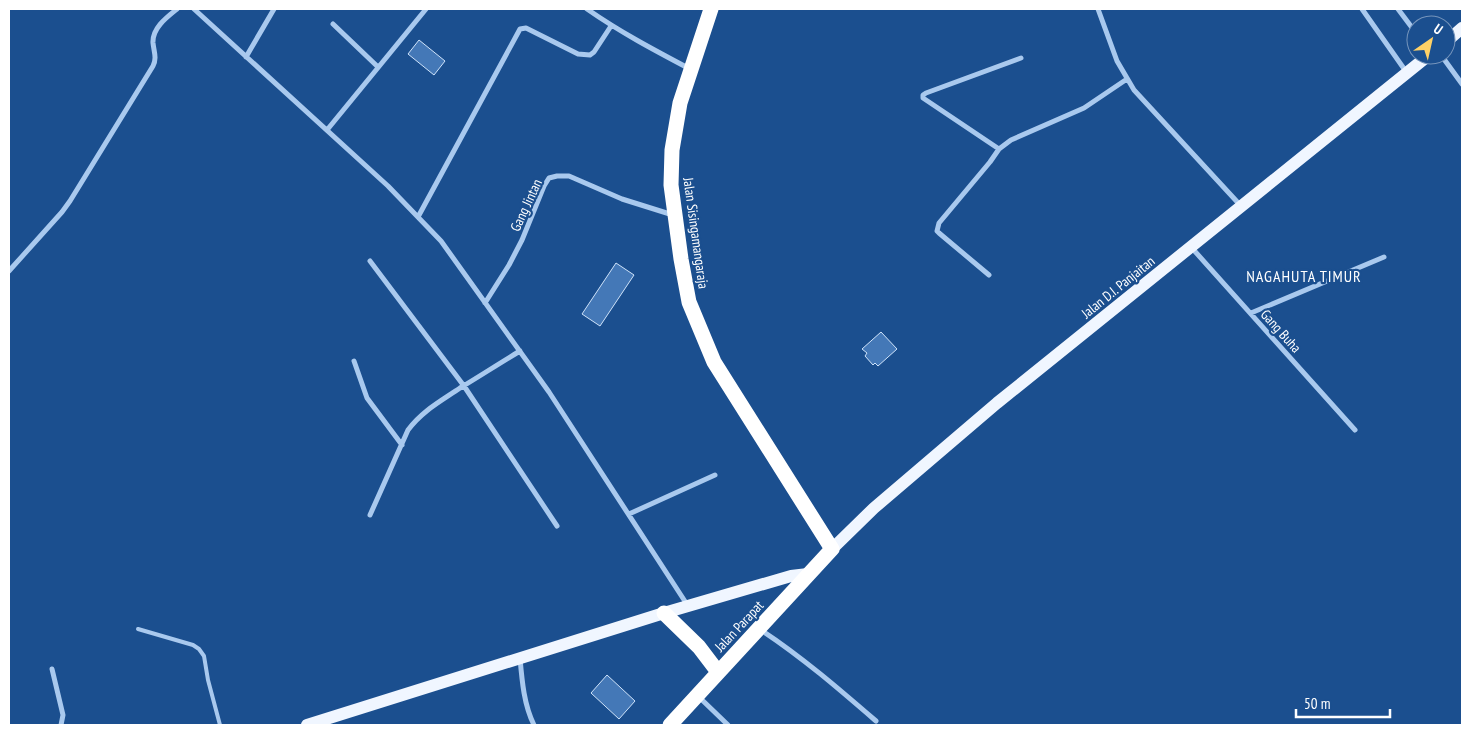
<svg xmlns="http://www.w3.org/2000/svg" width="1471" height="734" font-family="'PT Sans Narrow',sans-serif">
  <style>
    .building { fill: #4478b7; stroke: #cfe3fa }
    .lines { fill: none; stroke-linecap: round; stroke-linejoin: round }
    .lane { stroke: #a9c9ee; stroke-width: 4 }
    .street { stroke: #a9c9ee; stroke-width: 5 }
    .primary { stroke: #f0f6ff; stroke-width: 12 }
    .highway { stroke: #fff; stroke-width: 15 }
    .labels { text-anchor: middle; dominant-baseline: central; stroke-width: 4.5; stroke-linejoin: round; paint-order: stroke }
    .street-label { font-size: 14px; fill: #fff; stroke: #1b4f8f }
    .quarter-label { font-size: 16px; letter-spacing: 1px; fill: #fff; stroke: #1b4f8f }
  </style>
  <rect width="100%" height="100%" fill="#1b4f8f"/>
  <!-- building -->
  <path class="building" d="M419,40l26,21 -11,14 -26,-21z
    M616,263l18,12 -34,51 -18,-12z
    M881,332l16,17 -19,17 -3,-3 -2,2 -8,-9 2,-3 -5,-4z
    M607,675l28,26 -16,18 -28,-26z"/>
  <g class="lines">
    <!-- lane -->
    <path class="lane" d="M138,629l55,16 6,4 5,7 4,24 12,45"/>
    <!-- street -->
    <path class="street" d="M194,9l194,177 53,55 108,151 139,214
      M587,9c33,23 67,41 103,60
      M1098,9l19,52 17,29 107,116
      M1362,9l45,64
      M1398,9l18,24
      M333,24l45,43
      M1441,55l21,29
      M246,57l28,-48
      M1021,58l-95,35 -3,2v3l76,51 12,-9 73,-32 43,-29
      M327,130l99,-121
      M418,217l102,-188 6,-1 52,26 12,1 4,-3 17,-26
      M1191,247l164,183
      M370,261l94,125 93,140
      M9,271l53,-59 8,-11 83,-135c4,-8 1,-14 0,-23 -1,-15 14,-26 24,-34
      M989,275l-50,-42 -2,-2 2,-8 51,-61 9,-13
      M485,303l24,-38 13,-25 22,-54 5,-8 8,-2h12l53,23 51,16
      M1251,313l133,-56
      M354,361l13,37 35,47
      M629,514l86,-39
      M370,515l38,-85c14,-19 33,-29 52,-42 20,-12 40,-25 60,-37
      M761,630c41,27 78,59 115,91
      M520,658c2,23 4,47 14,67
      M52,669l11,46 -2,10
      M699,697l29,28"/>
    <!-- primary -->
    <path class="primary" d="M1446,42l16,-14
      M832,549l42,-41 123,-105 432,-348
      M307,725l357,-112 127,-37 17,-2"/>
    <!-- highway -->
    <path class="highway" d="M664,613l35,34 19,25
      M670,725l162,-176 -118,-187 -25,-60 -8,-43 -10,-74 1,-35 8,-47 31,-94"/>
  </g>
  <g class="labels">
    <!-- street labels -->
    <g class="street-label">
      <text transform="translate(526 205) rotate(-65)">Gang Jintan</text>
      <text transform="translate(696 233) rotate(82)">Jalan Sisingamangaraja</text>
      <text transform="translate(1118 287) rotate(-39)">Jalan D.I. Panjaitan</text>
      <text transform="translate(1281 331) rotate(48)">Gang Buha</text>
      <text transform="translate(739 626) rotate(-47)">Jalan Parapat</text>
    </g>
    <!-- quarter labels -->
    <g class="quarter-label">
      <text x="1304" y="276">NAGAHUTA TIMUR</text>
    </g>
  </g>
  <!-- border -->
  <rect width="1471" height="734" fill="none" stroke="#ffffff" stroke-width="20"/>
  <!-- north arrow -->
  <g transform="translate(1431 40) rotate(34)"><circle r="24" fill="#1b4f8f" stroke="#7695bc"/>
  <path d="M0-4L9 19L0 12L-9 19Z" fill="#ffd166"/>
  <text y="-8" font-size="14" font-weight="bold" text-anchor="middle" fill="#ffffff">U</text>
  </g>
  <!-- scale -->
  <path d="M1296 709v8h94v-8" fill="none" stroke="#ffffff" stroke-width="2.5"/>
  <text x="1304" y="709" font-size="15" fill="#ffffff" stroke="#1b4f8f" stroke-width="4" paint-order="stroke">50 m</text>
</svg>
